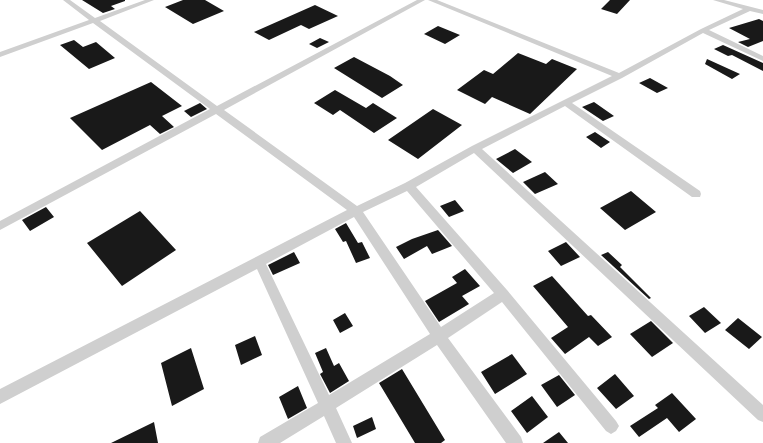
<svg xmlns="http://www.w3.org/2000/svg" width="763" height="443" font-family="Commissioner,sans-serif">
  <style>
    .building { fill: #191919 }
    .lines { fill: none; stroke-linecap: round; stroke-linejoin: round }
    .minor { fill: #cfcfcf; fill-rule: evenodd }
  </style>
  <rect width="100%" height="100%" fill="#fff"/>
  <!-- building -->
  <path class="building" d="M82,0h43v1l-14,5 4,3 -12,4z
    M183,0h22l19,11 -31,13 -28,-17z
    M610,0h20l-13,14 -16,-5z
    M315,5l23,11 -29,13 -8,-4 -32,15 -15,-8z
    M759,19l4,2v20l-15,6 -10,-5 12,-3 -21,-11z
    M438,26l22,9 -15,9 -21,-10z
    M320,38l9,4 -12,6 -8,-4z
    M74,40l9,7 13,-5 19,16 -26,11 -29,-24z
    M723,45l40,18v8l-31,-16 -4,1 -14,-7z
    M518,53l28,11 6,-5 25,10 -47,45 -38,-17 -7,7 -28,-14 27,-20 9,4z
    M354,57l36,19 13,9 -21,13 -48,-30z
    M707,59l33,15 -8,5 -27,-15z
    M650,78l18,10 -11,5 -18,-10z
    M151,82l31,24 -20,10 12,11 -14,7 -10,-9 -48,25 -32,-32z
    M335,90l31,18 7,-5 24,15 -23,15 -34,-23 -7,5 -19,-12z
    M594,102l20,14 -11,5 -21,-14z
    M200,103l7,6 -16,8 -7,-6z
    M433,109l29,16 -44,34 -30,-19z
    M595,132l15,10 -9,6 -15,-11z
    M515,149l17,13 -19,11 -17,-14z
    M545,172l13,12 -23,10 -12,-12z
    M631,191l25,21 -31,18 -25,-22z
    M455,200l9,11 -15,6 -9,-11z
    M46,207l8,10 -24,14 -8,-11z
    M140,211l36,39 -54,36 -35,-43z
    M346,223l12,20 4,-1 8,16 -14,5 -10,-22 -3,1 -8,-13z
    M438,230l14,16 -20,8 -5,-8 -23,13 -8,-12 16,-8z
    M566,242l14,15 -19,9 -13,-15z
    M294,252l6,11 -27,12 -5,-10z
    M608,252l14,13 -2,2 31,31 -2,1 -48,-44z
    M465,269l15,17 -18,10 7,8 -30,18 -14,-21 32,-18 -5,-6z
    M552,276l36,40 3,-1 21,22 -14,9 -9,-9 -24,17 -14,-16 17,-11 -35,-41z
    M704,307l17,16 -16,10 -16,-17z
    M345,313l8,13 -13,7 -7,-13z
    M738,318l24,19 -13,12 -24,-19z
    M651,321l22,22 -21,14 -22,-23z
    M255,336l7,19 -21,10 -6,-20z
    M191,348l13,41 -32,17 -11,-43z
    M326,348l8,18 5,-3 10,18 -19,12 -10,-19 3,-2 -8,-19z
    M512,354l15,20 -32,20 -14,-22z
    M402,369l43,71 -4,3h-26l-36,-60z
    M615,374l19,22 -18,13 -19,-21z
    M559,375l16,20 -18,12 -16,-22z
    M298,386l9,22 -19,11 -9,-22z
    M672,393l24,26 -17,13 -12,-14 -28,19 -9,-11 28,-18 -3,-3z
    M532,396l16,21 -21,16 -16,-22z
    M372,417l4,12 -19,9 -4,-12z
    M154,422l4,21h-47z
    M559,432l9,11h-25z"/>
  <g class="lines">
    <!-- minor -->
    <path class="minor" d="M63,0h7l25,18 50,-18h9l-54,21 117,85 200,-106h8l-201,110 133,96 48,-23 67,-37 140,-70 -184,-76h9l182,73 82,-44 42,-20 -30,-9h11l39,10v4l-13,-3 -41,19 54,26v5l-60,-28 -81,45 -50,25 128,88 1,3 -1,3h-8l-127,-91 -83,43 281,256v17l-5,-2 -284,-267 -58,34 91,103 109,131 3,5 -3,5 -5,3 -5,-3 -104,-129 -54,36 73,99 2,6h-17l-69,-98 -101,63 16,35h-16l-12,-27 -44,27h-22l2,-6 58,-34 -61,-134 -257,135v-15l347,-179 -131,-96 -216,116v-9l210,-112 -117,-86 -93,34v-5l89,-32zM407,191l87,102 -53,34 -78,-115zM354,217l76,117 -101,61 -63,-131z"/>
  </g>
</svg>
